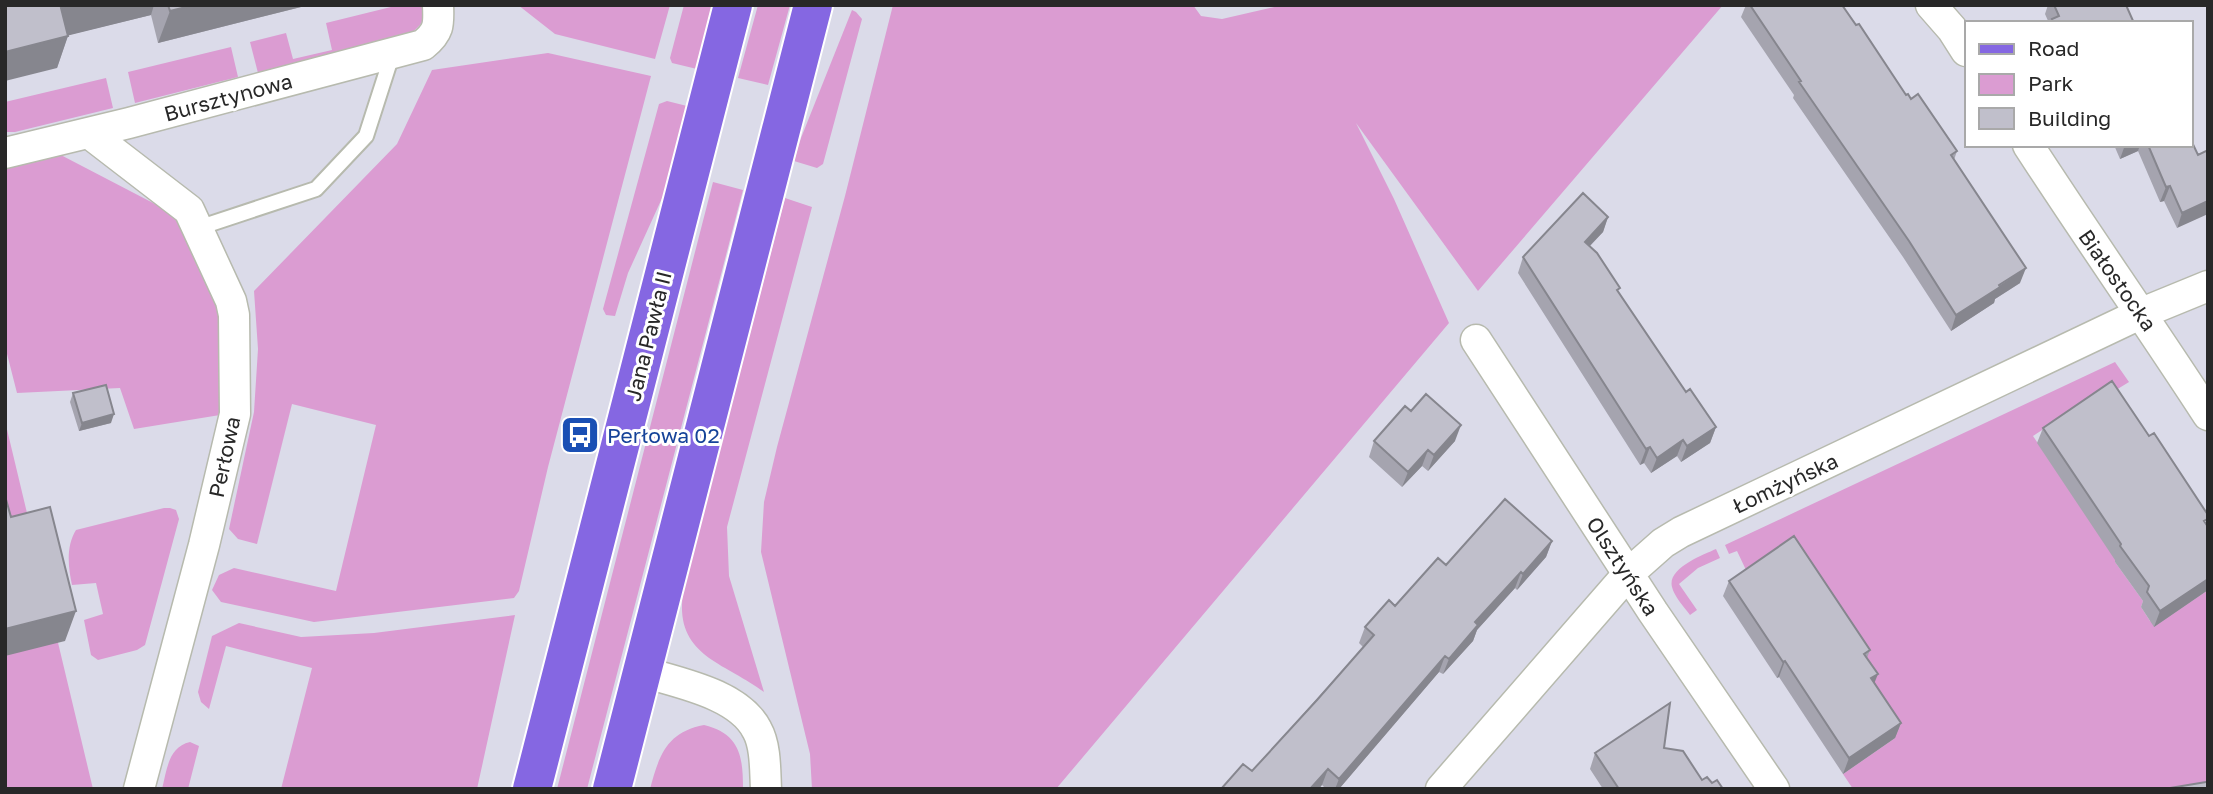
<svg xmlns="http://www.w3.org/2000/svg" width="2213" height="794" font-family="'Golos Text',sans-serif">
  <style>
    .green { fill: #db9cd2 }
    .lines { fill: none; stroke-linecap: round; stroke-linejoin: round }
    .lane-casing { stroke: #b7baae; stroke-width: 18 }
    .street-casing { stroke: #b7baae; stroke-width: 33 }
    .primary-casing { stroke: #fff; stroke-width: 42 }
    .lane { stroke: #fff; stroke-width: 14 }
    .street { stroke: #fff; stroke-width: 30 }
    .primary { stroke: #8567e2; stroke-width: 38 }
    .wall { fill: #a5a4af }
    .shaded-wall { fill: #86868e }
    .building { fill: #c0bfcb; stroke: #86868e; stroke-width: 2 }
    .labels { text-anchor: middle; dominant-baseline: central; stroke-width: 6; stroke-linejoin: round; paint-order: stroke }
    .street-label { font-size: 21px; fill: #282828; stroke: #fff }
    .transit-label { font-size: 21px; fill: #164399; stroke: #fff; text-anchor: start }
  </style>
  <rect width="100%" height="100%" fill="#dbdbe9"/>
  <!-- green -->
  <path class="green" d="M399,5h24c4,17 -5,24 -18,32l-147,36 -8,-31 36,-9 7,26 39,-9 -6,-27z
    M518,5h152l-15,54 -100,-25z
    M684,5h30l-17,64 -25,-6 -2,-5z
    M758,5h32l-22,80 -30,-7z
    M893,5h300l8,11 21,3 61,-14h440l-245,286 -122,-168 38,76 55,124 -393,466h-244l-2,-35 -49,-202 3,-50 13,-55 68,-251z
    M852,10l4,2 6,7 -39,145 -6,4 -23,-7 7,-23z
    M231,47l7,30 -103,26 -7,-31z
    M548,53l103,23 -103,391 -29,124 -5,7 -200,24 -93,-20 -9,-12 7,-15 15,-7 102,23 40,-166 -84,-21 -35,140 -19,-5 -9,-10 25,-117 4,-63 -4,-58 143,-147 35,-74z
    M106,78l7,30 -98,24h-10v-30z
    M667,101l20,5 -24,90 -35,77 -13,43 -9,-1 -3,-6 56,-205z
    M57,153l123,64 39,93 6,56 -5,49 -86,14 -14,-41 -103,5 -12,-47v-180z
    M713,182l30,8 -156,599h-30z
    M785,198l27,9 -85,320 2,49 35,116c-40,-30 -90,-36 -81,-99z
    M2115,362l14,20c-31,20 -66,33 -96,54l82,122v4l28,39 -2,6 9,14 9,2 49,-33v199h-355l-10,-15 52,-36 -149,-168 -9,-19 -8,3 -4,-9z
    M5,421l88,368h-88z
    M164,508h6l6,2 3,9 -34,126 -8,5 -39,10 -7,-5 -7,-35 19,-6 -7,-31 -24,2c-4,-18 -6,-39 4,-55z
    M1716,549l4,9 -22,10 -19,16 18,26 -7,5c-6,-8 -16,-19 -18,-28 -5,-19 31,-32 44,-38z
    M515,615l-38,174h-196l31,-121 -86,-22 -17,63 -8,-7 -3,-10 14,-56 27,-13 62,14 73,-4z
    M704,725c36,9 39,31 39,64h-93c9,-34 17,-57 54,-64z
    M190,742l9,4 -11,43h-26c5,-19 6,-42 28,-47z"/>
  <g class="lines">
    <!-- lane casing -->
    <g class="lane-casing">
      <path id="lane" d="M198,228l118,-39 50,-53 27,-84"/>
    </g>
    <!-- street casing -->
    <g class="street-casing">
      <path id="street" d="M1931,5l21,24 14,22
        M89,133l100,77 42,91 3,14 1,99 -31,131 -65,244
        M2028,145c59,91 121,179 180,270
        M5,153l124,-30 294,-78c16,-13 16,-20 15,-40
        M1476,340l177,272 121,177
        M643,672c36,11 96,22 114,58 9,16 8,41 9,59
        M1441,789l187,-215 35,-31 18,-11 461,-219 66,-27"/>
    </g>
    <!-- primary casing -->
    <g class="primary-casing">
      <path id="primary" d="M532,789l201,-784
        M612,789l201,-784"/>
    </g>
    <!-- lane -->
    <use href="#lane" class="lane"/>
    <!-- street -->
    <use href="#street" class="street"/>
    <!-- primary -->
    <use href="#primary" class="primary"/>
  </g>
  <!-- wall -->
  <path class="wall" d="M5,5h304l-151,38 -7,-28 -83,20 -11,33z
    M1746,5h96l64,90 51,56 -3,9 66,123 -25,16 -1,4 -43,28 -48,-74 -110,-159 1,-3 -53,-78z
    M2048,5h78l8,18h-85l-4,-9z
    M2114,145h76l8,10 10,-5 -31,78 -13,-27 -4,1 -22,-51 -18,8z
    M1608,217l-5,15 -13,14 28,46 68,100 30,35 -6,16 -29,19 -4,-6 -26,17 -7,-10 -4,2 -122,-192 5,-16z
    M73,393l38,30 -32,8 -9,-29z
    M1411,411l44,30 -27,30 -6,-5 -20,21 -33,-30 5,-16z
    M2043,428l164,98 1,1v63l-54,37 -13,-20 2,-6 -28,-39v-2l-78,-117z
    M1552,541l-6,16 -29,33 -2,-2 -38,42 -4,11 -30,33 -4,-2 -100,117h-13l-4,-4 -70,-14 111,-124 -4,-4 6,-16 30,-21 51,-41z
    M1729,581l141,69 -3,8 7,25 27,40 -6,15 -52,36 -64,-97 -2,1 -54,-82z
    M1664,748l38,32 21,9h-120l-13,-20 5,-16z"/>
  <!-- shaded-wall -->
  <path class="shaded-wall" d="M72,5h82l-3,10 -101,25 11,-32z
    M194,5h115l-151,38 12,-32z
    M68,36l-11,32 -52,13v-29z
    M2125,145h15l-2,6 -18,8z
    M2170,186l-6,15 -4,1 6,-15z
    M2208,201v13l-31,14 5,-15z
    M1608,217l-5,15 -24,25 6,-15z
    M2026,268l-6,15 -25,16 -1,4 -43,28 5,-16z
    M114,414l-3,9 -32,8 3,-8z
    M1461,425l-6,16 -27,30 6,-16z
    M1716,427l-6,16 -29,19 6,-16z
    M1683,440l-6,16 -26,17 6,-15z
    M1650,447l-6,16 -4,2 6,-16z
    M1428,450l-6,16 -20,21 6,-15z
    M1552,541l-6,16 -29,33 6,-16z
    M1521,572l-6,16 -38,42 -4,11 -30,33 6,-15 26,-37z
    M2208,579v11l-54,37 6,-16z
    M76,611l-11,30 -60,15v-27z
    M1445,656l-6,16 -100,117h-4l4,-10z
    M1785,661l-6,16 -2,1 6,-16z
    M1878,674l-6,15 -1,-11z
    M1901,723l-6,15 -52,36 6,-16z
    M1328,769l-6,16 -3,4h-9z"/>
  <!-- building -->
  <path class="building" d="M5,5h67l-11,3 7,28 -63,16z
    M168,5h26l-24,6z
    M1750,5h92l14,20 3,-1 47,71 2,-1 3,5 7,-5 39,57 -6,4 75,113 -27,17 1,2 -44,28 -47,-74 -110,-159 2,-1z
    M2054,5h72l8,18h-80l-2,-4 7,-3z
    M2190,138l8,17 10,-5v51l-26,12 -12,-27 -4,1 -18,-42h42z
    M1583,193l25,24 -23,25 12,11 23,35 -3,2 69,102 4,-3 26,38 -29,19 -4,-6 -26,18 -7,-11 -4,2 -123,-192z
    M2112,381l37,55 5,-3 54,82v4l-4,2 4,6v52l-48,32 -13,-19 2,-6 -29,-40 1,-2 -78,-116z
    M106,385l8,29 -32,9 -9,-30z
    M1426,394l35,31 -27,30 -6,-5 -20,22 -34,-31 31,-35 6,5z
    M5,496l6,21 39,-10 26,104 -71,18z
    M1505,499l47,42 -29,33 -2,-2 -46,50 3,3 -29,34 -4,-3 -106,123 -11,-10 -18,20h-89l22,-25 9,7 65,-71 57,-65 -9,-8 24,-27 6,6 43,-48 8,7z
    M1794,536l76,114 -6,4 14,20 -7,4 30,45 -52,35 -64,-97 -2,1 -54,-81z
    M1670,703l-6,45 19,3 19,29 5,-3 5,6 5,-3 6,9h-104l-24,-36z
    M2206,782h2v7h-44z"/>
  <!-- icons -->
  <defs>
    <g id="bus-square" transform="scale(2.0125)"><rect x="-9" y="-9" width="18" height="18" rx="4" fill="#1a4fb4" stroke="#fff"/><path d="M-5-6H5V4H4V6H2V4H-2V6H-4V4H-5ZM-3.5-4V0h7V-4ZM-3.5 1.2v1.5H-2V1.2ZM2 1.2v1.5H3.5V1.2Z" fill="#fff"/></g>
  </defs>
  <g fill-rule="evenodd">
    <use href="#bus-square" x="580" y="435"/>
  </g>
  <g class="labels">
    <!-- street labels -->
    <g class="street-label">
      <text transform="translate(228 97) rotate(-15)">Bursztynowa</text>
      <text transform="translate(2118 280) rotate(55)">Białostocka</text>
      <text transform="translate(648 336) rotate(-76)">Jana Pawła II</text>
      <text transform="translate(224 457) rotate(-78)">Perłowa</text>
      <text transform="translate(1785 483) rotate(-25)">Łomżyńska</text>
      <text transform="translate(1623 566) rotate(57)">Olsztyńska</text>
    </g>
    <!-- transit labels -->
    <g class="transit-label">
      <text x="607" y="435">Perłowa 02</text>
    </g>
  </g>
  <!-- border -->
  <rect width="2213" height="794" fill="none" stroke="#282828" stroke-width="14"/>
  <!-- legend -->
  <rect x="1965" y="21" width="228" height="126" fill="#ffffff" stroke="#a9a9a9" stroke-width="2"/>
  <rect x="1979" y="44" width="35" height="10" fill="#8567e2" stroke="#a9a9a9" stroke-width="2"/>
  <text x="2028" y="56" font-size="21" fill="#282828">Road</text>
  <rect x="1979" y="74" width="35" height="21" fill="#db9cd2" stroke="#a9a9a9" stroke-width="2"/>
  <text x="2028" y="91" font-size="21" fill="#282828">Park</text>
  <rect x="1979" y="108" width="35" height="21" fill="#c0bfcb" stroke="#a9a9a9" stroke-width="2"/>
  <text x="2028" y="126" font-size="21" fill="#282828">Building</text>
</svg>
